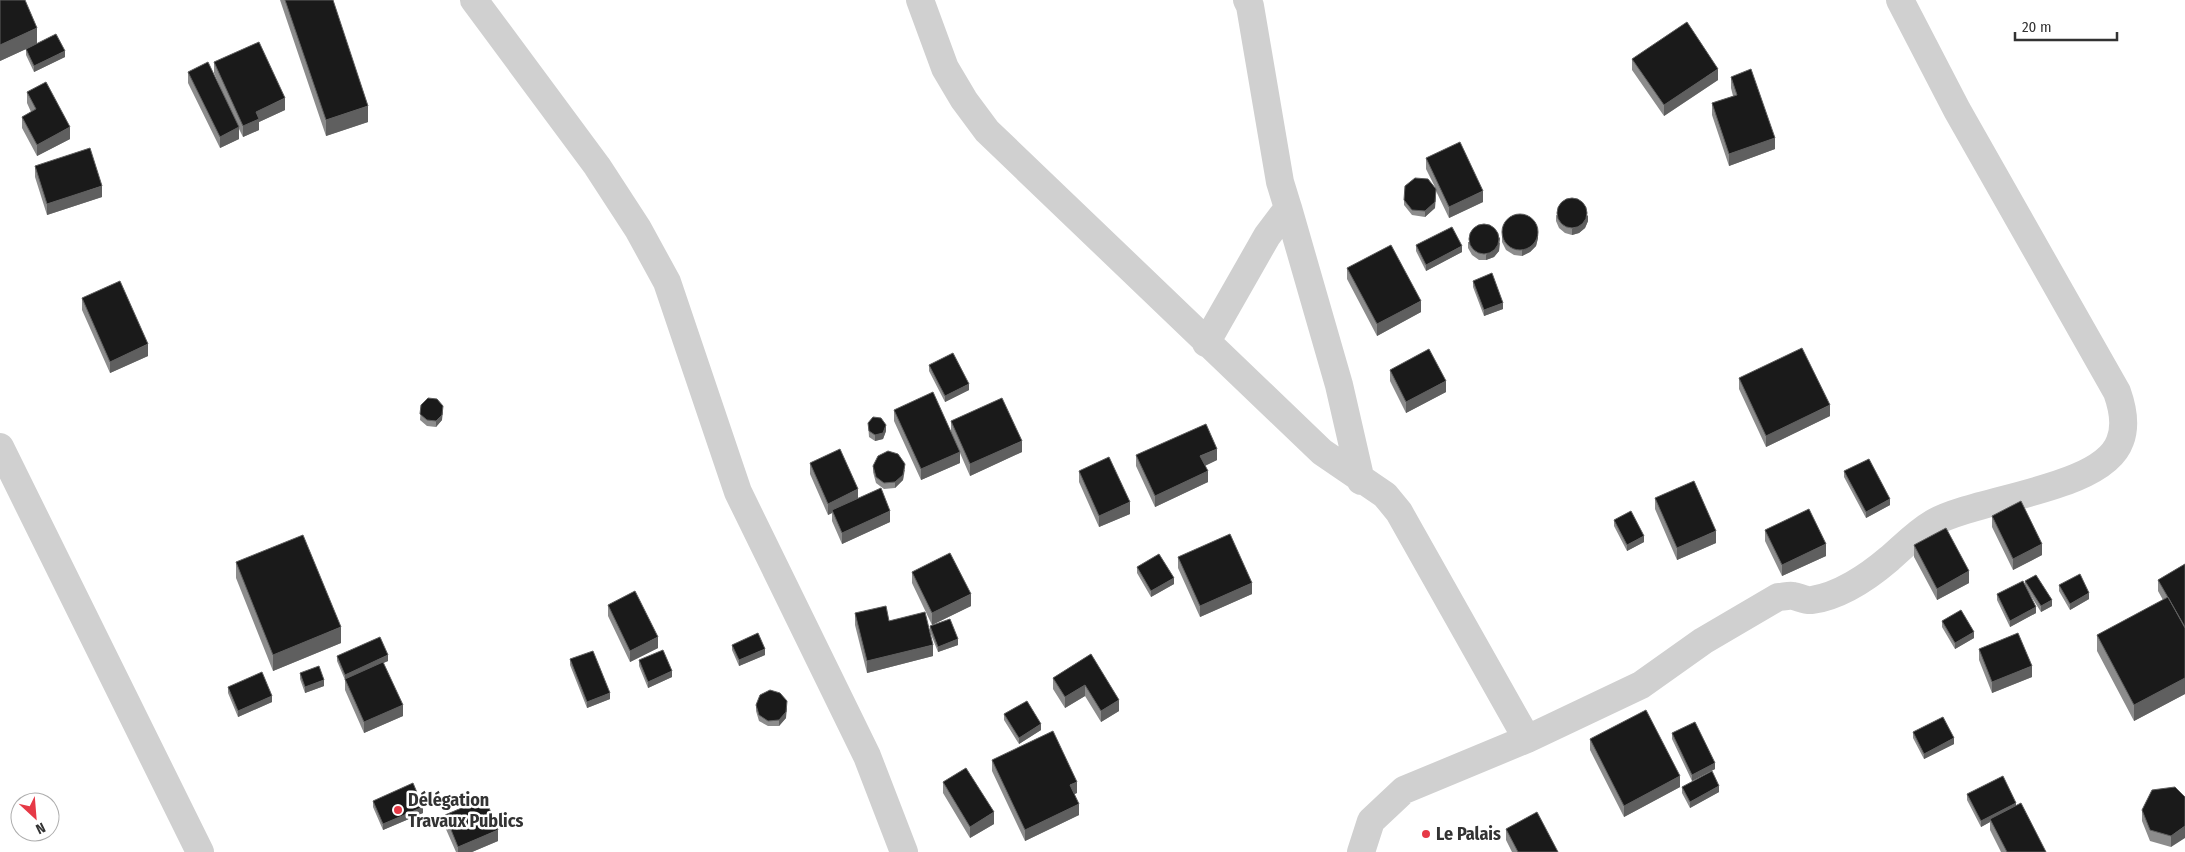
<svg xmlns="http://www.w3.org/2000/svg" width="2185" height="852" font-family="'Fira Sans Condensed',sans-serif">
  <style>
    .lines { fill: none; stroke-linecap: round; stroke-linejoin: round }
    .minor { stroke: #d0d0d0; stroke-width: 28 }
    .wall { fill: #8c8c8c }
    .shaded-wall { fill: #5f5f5f }
    .building { fill: #1a1a1a; stroke: #5f5f5f }
    .poi-dot { fill: #e63946; stroke: #fff; stroke-width: 2 }
    .labels { text-anchor: middle; dominant-baseline: central; stroke-width: 5; stroke-linejoin: round; paint-order: stroke }
    .poi-label { font-size: 18px; font-weight: bold; fill: #333; stroke: #fff; text-anchor: start }
  </style>
  <rect width="100%" height="100%" fill="#fff"/>
  <g class="lines">
    <!-- minor -->
    <path class="minor" d="M474,0l123,166 41,63 29,53 71,210 129,264 37,96
      M920,0l25,68 19,32 23,31 335,321 63,43 14,17 128,227
      M1288,208l51,177 22,96
      M1206,343l61,-107 21,-28 -8,-26 -30,-176 -3,-6
      M0,447l200,405
      M1361,852l10,-31 33,-31 123,-51 114,-54 62,-44 75,-44c5,0 11,-2 15,-1 6,1 13,5 19,4 27,-4 56,-23 77,-41 14,-12 27,-26 44,-36 43,-25 170,-33 187,-82 6,-15 2,-35 -3,-49l-160,-282 -57,-110"/>
  </g>
  <!-- wall -->
  <path class="wall" d="M0,0l37,43 28,14 -31,15 -8,-17v-6l-26,12z
    M280,0h53l35,122 -42,14z
    M1632,59l86,21 -54,36 -32,-46z
    M214,62l71,48 -26,12v8l-16,7 -4,-8v10l-19,9 -32,-65v-11l38,29 -12,-28z
    M1731,77l44,72 -46,17 -17,-51v-12l21,-7 -2,-8z
    M27,92l43,47 -33,17 -15,-28v-11l9,-5 -4,-9z
    M1426,158l57,44 -34,16 -13,-27 -1,17 -10,9 -13,-2 -8,-10v-5l31,-13 -9,-18z
    M35,166l67,31 -55,18 -12,-38z
    M1556,215l32,6 -3,7 -6,5 -7,2 -7,-2 -6,-5 -3,-7z
    M1502,236l36,2 -2,8 -6,6 -8,4 -8,-1 -8,-5 -4,-8z
    M1468,242l32,1 -1,8 -5,6 -8,3h-7l-7,-5 -4,-7z
    M1416,245l46,7 -36,19 -10,-20z
    M1347,268l74,44 -44,24 -30,-57z
    M1473,281l30,28 -19,7 -11,-29z
    M82,298l66,58 -38,17 -28,-63z
    M929,365l40,25 -24,12 -16,-31z
    M1390,370l56,22 -40,21 -16,-32z
    M1739,378l91,38 -64,31 -27,-58z
    M421,405l21,15 -6,7 -9,-1 -7,-6z
    M894,410l57,22v-11l71,31 -52,24 -10,-23v10l-39,17 -27,-59z
    M868,423l18,8 -3,8 -8,2 -6,-4z
    M1136,455l81,5 -12,6 3,16 -53,25 -19,-41z
    M810,463l48,35 32,24 -48,22 -10,-23v-8l-4,2 -18,-41z
    M873,466l32,4 -2,10 -8,8 -11,1 -8,-6 -3,-11z
    M1079,471l51,43 -31,13 -20,-45z
    M1844,471l46,34 -24,13 -22,-41z
    M1655,498l61,45 -39,17 -22,-51z
    M1992,516l50,39 -29,15 -21,-43z
    M1614,520l30,22 -17,9 -13,-25z
    M1765,530l61,26 -44,20 -17,-35z
    M1914,545l55,38 -32,17 -23,-43z
    M1178,557l74,37 -52,23 -22,-49z
    M236,562l105,81 -68,28 -37,-93z
    M2185,564v130l-51,27 -37,-70v-16l66,-35 -5,-9v-11z
    M1137,567l37,17 -23,13 -14,-24z
    M912,572l59,34 -39,19 -20,-42z
    M2025,581l27,25 -11,6 -12,-19 7,20 -26,14 -13,-27v-6l28,-9z
    M2059,585l30,14 -19,11 -11,-19z
    M608,605l50,43 -28,14 -22,-46z
    M855,613l34,8 44,35 -66,17 -12,-48z
    M1942,621l32,17 -19,11 -13,-22z
    M930,626l28,19 -20,7 -8,-20z
    M732,645l33,10 -26,11 -7,-16z
    M1979,649l53,28 -40,16 -13,-33z
    M1091,654l28,57 -18,11 -16,-26 -20,12 -12,-19v-11z
    M337,656l51,5 -5,2 20,53 -39,17 -19,-43v-10l-8,-19z
    M570,659l40,40 -23,9 -17,-43z
    M639,660l33,17 -24,11 -9,-22z
    M300,673l24,13 -19,7 -5,-14z
    M228,687l44,15 -34,15 -10,-24z
    M756,705l30,13 -7,8h-11l-9,-5 -3,-10z
    M1004,714l37,16 -22,14 -15,-24z
    M1913,732l41,12 -30,15 -11,-21z
    M1672,733l43,36 -23,12 -20,-42z
    M1590,739l90,48 -56,30 -34,-67z
    M992,760l85,33 -3,1 5,21 -54,26 -33,-70z
    M943,782l51,42 -24,14 -27,-45z
    M1682,787l37,5 -29,16 -8,-15z
    M1967,794l49,11 30,47h-45l-11,-22v-8l-9,5 -14,-27z
    M2185,797l-14,50 -21,-6 -8,-20v-11z
    M373,801l50,12 -40,17 -10,-23z
    M445,815l53,26 -26,11h-16l-11,-25z
    M1506,829l52,23h-46l-6,-12z"/>
  <!-- shaded-wall -->
  <path class="shaded-wall" d="M37,28v16l-37,17v-16z
    M65,51v6l-31,15v-6z
    M1718,69v11l-54,36v-11z
    M285,98v12l-26,12v8l-16,7v-11l13,-14z
    M368,106v16l-42,14v-16z
    M70,127v12l-33,17v-11z
    M239,127v12l-19,9v-11z
    M1775,138v11l-46,17v-12z
    M102,186v11l-55,18v-11z
    M1436,189l-1,19 -10,9v-6z
    M1483,191v11l-34,16v-11z
    M1588,215v6l-3,7 -6,5 -7,2v-6z
    M1538,232v6l-2,8 -6,6 -8,4v-6z
    M1500,237l-1,14 -5,6 -8,3v-5z
    M1462,246v6l-36,19v-6z
    M1421,301v11l-44,24v-12z
    M1503,303v6l-19,7v-6z
    M148,344v12l-38,17v-11z
    M1446,381v11l-40,21v-11z
    M969,384v6l-24,12v-6z
    M1830,405v11l-64,31v-11z
    M443,411l-1,9 -6,7v-6z
    M886,425v6l-3,8 -8,2v-6z
    M1022,441v11l-52,24v-12z
    M1217,449v11l-17,8v-12z
    M960,452v11l-39,17v-11z
    M905,464l-2,16 -8,8v-6z
    M1208,471v11l-53,25v-11z
    M858,489v12l-26,9v3l-4,2v-11z
    M1890,499v6l-24,13v-6z
    M1130,502v12l-31,13v-11z
    M890,511v11l-48,22v-11z
    M1716,531v12l-39,17v-12z
    M1644,536v6l-17,9v-6z
    M1826,544v12l-44,20v-11z
    M2042,544v11l-29,15v-11z
    M1969,571v12l-32,17v-11z
    M1174,578v6l-23,13v-6z
    M1252,583v11l-52,23v-11z
    M2089,593v6l-19,11v-6z
    M971,594v12l-39,19v-12z
    M2052,600v6l-11,6v-6z
    M2036,607v6l-26,14v-6z
    M341,627v16l-68,28v-16z
    M1974,632v6l-19,11v-6z
    M658,637v11l-28,14v-11z
    M958,639v6l-20,7v-5z
    M933,645v11l-66,17v-12z
    M765,649v6l-26,11v-6z
    M388,655v6l-43,19v-5z
    M2032,666v11l-40,16v-11z
    M672,671v6l-24,11v-6z
    M2185,678v16l-51,27v-16z
    M324,680v6l-19,7v-6z
    M1085,685v11l-20,12v-11z
    M610,693v6l-23,9v-6z
    M272,696v6l-34,15v-6z
    M1119,700v11l-18,11v-11z
    M403,705v11l-39,17v-11z
    M787,707l-1,11 -7,8v-6z
    M1041,724v6l-22,14v-6z
    M1954,738v6l-30,15v-5z
    M1715,763v6l-23,12v-6z
    M1680,776v11l-56,30v-11z
    M1077,782v11l-7,3v-11z
    M1719,786v6l-29,16v-6z
    M2016,803v6l-26,10v3l-9,5v-6z
    M1079,804v11l-54,26v-11z
    M423,807v6l-40,17v-6z
    M994,812v12l-24,14v-11z
    M2185,826v12l-14,9v-11z
    M498,830v11l-26,11h-14v-5z"/>
  <!-- building -->
  <path class="building" d="M0,0h25l12,28 -37,17z
    M285,0h48l35,106 -42,14z
    M1687,22l31,47 -54,36 -32,-46z
    M56,34l9,17 -31,15 -8,-17z
    M259,42l26,56 -29,14 3,7 -16,7 -29,-64z
    M208,62l31,65 -19,10 -32,-65z
    M1751,69l24,69 -46,16 -17,-51 25,-8 -6,-18z
    M46,82l24,45 -33,18 -15,-28 14,-8 -9,-17z
    M1460,142l23,49 -34,16 -23,-49z
    M90,148l12,38 -55,18 -12,-38z
    M1415,178l13,1 8,10 -1,13 -10,9 -13,-1 -8,-10 1,-14z
    M1557 213a15 15 0 1 1 30 0a15 15 0 1 1-30 0Z
    M1502 232a18 18 0 1 1 36 0a18 18 0 1 1-36 0Z
    M1469 239a15 15 0 1 1 30 0a15 15 0 1 1-30 0Z
    M1452,227l10,19 -36,19 -10,-20z
    M1391,245l30,56 -44,23 -30,-56z
    M1492,273l11,30 -19,7 -11,-29z
    M120,281l28,63 -38,18 -28,-64z
    M1802,348l28,57 -64,31 -27,-58z
    M1429,349l17,32 -40,21 -16,-32z
    M953,353l16,31 -24,12 -16,-31z
    M933,392l27,60 -39,17 -27,-59z
    M428,398l9,1 6,7 -1,9 -6,6 -9,-1 -7,-6 1,-9z
    M1002,398l20,43 -52,23 -19,-43z
    M873,417l8,1 5,7 -3,8 -8,2 -6,-4 -1,-8z
    M1206,424l11,25 -17,7 8,15 -53,25 -19,-41z
    M840,449l18,40 -30,15 -18,-41z
    M888,451l10,3 7,10 -2,11 -8,7 -11,1 -8,-6 -3,-11 5,-10z
    M1109,457l21,45 -31,14 -20,-45z
    M1869,459l21,40 -24,13 -22,-41z
    M1694,481l22,50 -39,17 -22,-50z
    M881,488l9,23 -48,22 -10,-23z
    M2021,501l21,43 -29,15 -21,-43z
    M1809,509l17,35 -44,21 -17,-35z
    M1631,511l13,25 -17,9 -13,-25z
    M1946,528l23,43 -32,18 -23,-44z
    M1230,534l22,49 -52,23 -22,-49z
    M303,535l38,92 -68,28 -37,-93z
    M950,553l21,41 -39,19 -20,-41z
    M1159,554l15,24 -23,13 -14,-24z
    M2185,564v63l-27,-47z
    M2080,574l9,19 -19,11 -11,-19z
    M2036,575l16,25 -11,6 -16,-25z
    M2023,581l13,26 -26,14 -13,-27z
    M635,591l23,46 -28,14 -22,-46z
    M2168,597l17,31v50l-51,27 -37,-70z
    M886,606l3,15 36,-9 8,33 -66,16 -12,-48z
    M1961,610l13,22 -19,11 -13,-22z
    M950,619l8,20 -20,8 -8,-21z
    M758,633l7,16 -26,11 -7,-15z
    M2018,633l14,33 -40,16 -13,-33z
    M380,637l8,18 -43,20 -8,-19z
    M663,650l9,21 -24,11 -9,-22z
    M593,651l17,42 -23,9 -17,-43z
    M1091,654l28,46 -18,11 -16,-26 -20,12 -12,-19z
    M383,662l20,43 -39,17 -19,-43z
    M319,666l5,14 -19,7 -5,-14z
    M262,672l10,24 -34,15 -10,-24z
    M770,690l10,3 7,8 -1,11 -7,8 -11,1 -9,-6 -3,-10 4,-10z
    M1027,701l14,23 -22,14 -15,-24z
    M1646,710l34,66 -56,30 -34,-67z
    M1943,717l11,21 -30,16 -11,-22z
    M1695,722l20,41 -23,12 -20,-42z
    M1053,731l24,51 -7,3 9,19 -54,26 -33,-70z
    M966,768l28,44 -24,15 -27,-45z
    M1712,771l7,15 -29,16 -8,-15z
    M2003,776l13,27 -35,18 -14,-27z
    M413,783l10,24 -40,17 -10,-23z
    M2175,787l10,10v29l-14,10 -21,-6 -8,-20 10,-20z
    M485,798l13,32 -40,17 -13,-32z
    M2021,803l25,49h-39l-17,-33z
    M1537,812l21,40h-40l-12,-23z"/>
  <!-- markers -->
  <g class="poi-dot">
    <circle cx="398" cy="810" r="5"/>
    <circle cx="1426" cy="834" r="5"/>
  </g>
  <g class="labels">
    <!-- poi labels -->
    <g class="poi-label">
      <text x="408" y="800">Délégation<tspan x="408" dy="21">Travaux Publics</tspan></text>
      <text x="1436" y="834">Le Palais</text>
    </g>
  </g>
  <!-- north arrow -->
  <g transform="translate(35 817) rotate(154)"><circle r="24" fill="#ffffff" stroke="#adadad"/>
  <path d="M0-4L9 19L0 12L-9 19Z" fill="#e63946"/>
  <text y="-8" font-size="14" font-weight="bold" text-anchor="middle" fill="#333333">N</text>
  </g>
  <!-- scale -->
  <path d="M2015 32v8h102v-8" fill="none" stroke="#333333" stroke-width="2.5"/>
  <text x="2022" y="32" font-size="15" fill="#333333" stroke="#ffffff" stroke-width="4" paint-order="stroke">20 m</text>
</svg>
